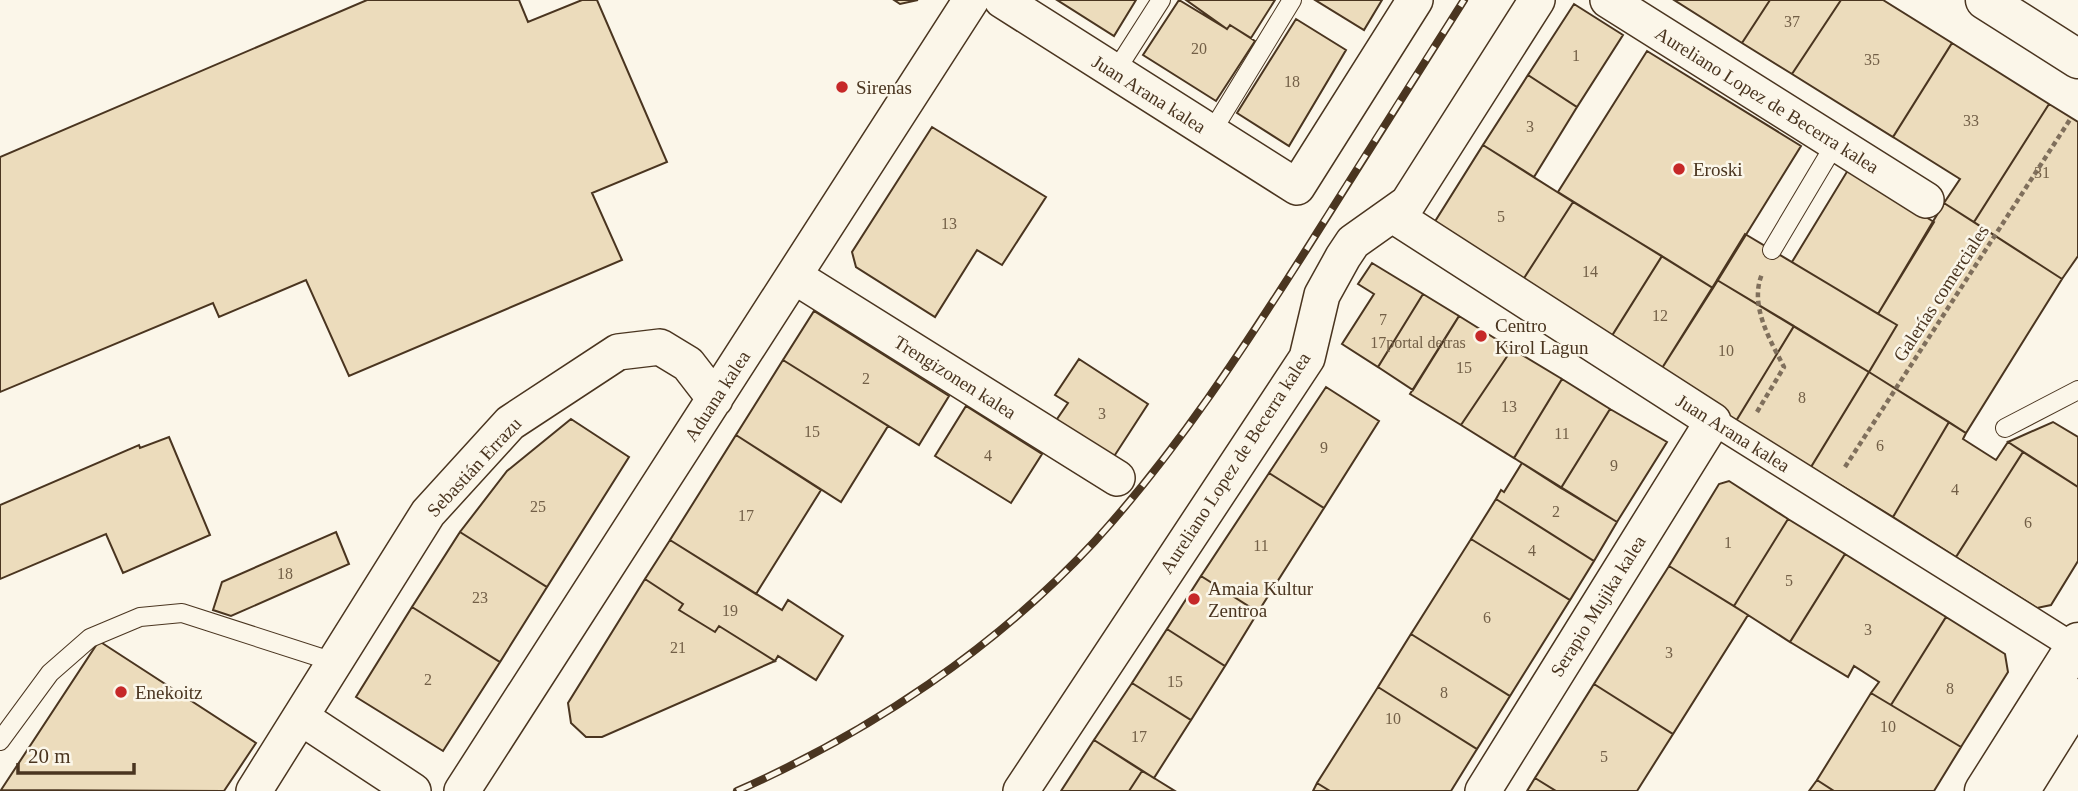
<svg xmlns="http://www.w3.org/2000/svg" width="2078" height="791" font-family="'Times New Roman',serif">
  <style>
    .building { fill: #ecdcbc; stroke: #4a3520; stroke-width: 2 }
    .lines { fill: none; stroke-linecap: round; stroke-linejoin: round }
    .service-casing { stroke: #4a3520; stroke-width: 20 }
    .pedestrian-casing { stroke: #4a3520; stroke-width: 29 }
    .minor-casing { stroke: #4a3520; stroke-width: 38 }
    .secondary-casing { stroke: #4a3520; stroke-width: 41 }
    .path { stroke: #7f6f5c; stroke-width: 4.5; stroke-dasharray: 5 3.5; stroke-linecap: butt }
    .service { stroke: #fbf6e9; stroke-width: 18 }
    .pedestrian { stroke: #fbf6e9; stroke-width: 26 }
    .minor { stroke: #fbf6e9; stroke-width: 35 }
    .secondary { stroke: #fbf6e9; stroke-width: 38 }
    .rail-casing { stroke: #4a3520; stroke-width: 8 }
    .rail { stroke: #fbf6e9; stroke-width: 5; stroke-dasharray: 16; stroke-linecap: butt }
    .poi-dot { fill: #c62828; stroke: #fbf6e9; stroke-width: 2.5 }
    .labels { text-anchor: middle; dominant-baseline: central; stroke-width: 5; stroke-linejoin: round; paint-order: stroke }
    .number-label { font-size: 16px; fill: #725f47 }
    .poi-label { font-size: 19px; fill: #4a3520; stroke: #fbf6e9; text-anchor: start }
    .street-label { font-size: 19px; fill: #4a3520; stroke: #fbf6e9 }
  </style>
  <rect width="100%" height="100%" fill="#fbf6e9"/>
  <!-- building -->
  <path class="building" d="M367,0h152l9,22 54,-22h15l70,162 -75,31 30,67 -273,116 -43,-96 -87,37 -6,-14 -213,89v-235z
    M894,0h24l-18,4z
    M1057,0h79l-22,36z
    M1179,0l48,29 3,-4 25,16 -39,60 -73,-46z
    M1186,0h89l-24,38 -21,-13 -3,4z
    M1315,0h67l-18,30z
    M1674,0h96l-28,43z
    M1770,0h71l-49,74 -50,-31z
    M1841,0h42l69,43 -59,94 -101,-63z
    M1574,4l49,31 -46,72 -49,-32z
    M1296,19l50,31 -57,96 -52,-33z
    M1952,43l97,61 -75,118 -30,-19 16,-24 -67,-42z
    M1647,51l154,95 -88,142 -155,-96z
    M1528,75l49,32 -43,70 -51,-32z
    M2049,104l29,18v134l-16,23 -88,-57z
    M932,127l114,70 -44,68 -25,-15 -42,67 -79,-50 -4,-15z
    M1483,145l90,57 -54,84 -90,-55z
    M1848,170l86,52 -56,92 -86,-52z
    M1573,202l89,54 -54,86 -89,-56z
    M1944,203l118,76 -96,154 -97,-61 28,-47 -19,-11z
    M1745,234l152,91 -28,47 -152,-92z
    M1662,256l51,32 -54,85 -51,-31z
    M1372,263l51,31 -45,73 -36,-23 32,-50 -16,-10z
    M1717,280l77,46 -58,95 -77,-48z
    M1423,294l36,22 -46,74 -35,-23z
    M814,311l135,85 -30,49 -136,-85z
    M1459,316l53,33 -51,76 -51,-31z
    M1794,326l75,46 -58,95 -75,-46z
    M1512,349l50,30 -48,79 -53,-33z
    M1079,359l69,45 -35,54 -58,-36 13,-19 -13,-8z
    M783,360l105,66 -47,76 -105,-67z
    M1869,372l80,50 -56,95 -82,-50z
    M1562,379l48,30 -49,79 -47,-30z
    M1326,387l53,34 -55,87 -55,-35z
    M966,406l76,48 -31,49 -76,-47z
    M1610,409l57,33 -50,80 -56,-34z
    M571,419l58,38 -82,130 -87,-55 47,-61z
    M1949,422l17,11 -3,6 33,21 12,-18 15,10 -67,105 -63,-40z
    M2053,422l25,15v50l-70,-45z
    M736,435l85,55 -65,104 -86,-54z
    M169,437l41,98 -87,38 -17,-39 -106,45v-74l139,-60 1,3z
    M2023,452l55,35v74l-27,44 -14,3 -81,-51z
    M1522,463l95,59 -23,39 -98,-62 5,-9 3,2z
    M1269,473l55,35 -66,104 -57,-36z
    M1729,481l59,38 -54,87 -65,-40 50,-82z
    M1496,499l98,62 -24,39 -99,-61z
    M1788,519l57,35 -55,88 -56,-36z
    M336,532l13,32 -118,52 -18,-6 9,-28z
    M460,532l87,55 -47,75 -88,-55z
    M1471,539l99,61 -60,96 -99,-62z
    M670,540l112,70 6,-10 55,36 -27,44 -38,-24 -3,5 -56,-35 -4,6 -36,-22 4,-6 -38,-25z
    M1845,554l101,63 -55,88 -20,-12 8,-11 -25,-16 -6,11 -58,-35z
    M1669,566l79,49 -75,119 -79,-50z
    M1201,576l57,36 -33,54 -58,-37z
    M645,579l38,25 -4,6 36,22 4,-6 56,35 -173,76h-16l-15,-14 -3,-20z
    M412,607l88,55 -57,89 -87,-54z
    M1946,617l59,37 3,18 -47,75 -70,-42z
    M1167,629l58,37 -34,54 -59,-37z
    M1411,634l99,62 -33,53 -99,-62z
    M99,641l157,102 -32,48 -223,-1z
    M1132,683l59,37 -37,58 -60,-38z
    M1594,684l79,50 -36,57h-81l-21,-13z
    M1378,687l99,62 -26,42h-121l-13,-8z
    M1871,693l90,54 -27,44h-100l-17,-11z
    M1094,740l48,31 -13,20h-68z
    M1142,771l12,7 21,13h-46z
    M1535,778l21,13h-29z
    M1817,780l17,11h-25z
    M1317,783l13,8h-17z"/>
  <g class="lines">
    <!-- service casing -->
    <g class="service-casing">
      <path id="service" d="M1115,72l46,-72
        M1211,133l81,-133
        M1772,250l63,-106
        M2005,428l73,-38
        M0,741l50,-68 40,-35 50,-21 42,-4 152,49"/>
    </g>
    <!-- pedestrian casing -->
    <g class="pedestrian-casing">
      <path id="pedestrian" d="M1713,421l361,226"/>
    </g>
    <!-- minor casing -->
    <g class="minor-casing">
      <path id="minor" d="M1002,0l295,187 118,-187
        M1608,0l318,200
        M1393,215l320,206 -230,370
        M794,276l323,202
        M302,718l111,73
        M254,791l174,-278 82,-90 108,-71 42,-5 28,17 27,35
        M462,791l509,-791
        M1021,791l286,-433 15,-63 21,-38 10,-15 55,-39 129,-203"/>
    </g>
    <!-- secondary casing -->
    <g class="secondary-casing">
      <path id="secondary" d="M1985,0l93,59
        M1984,791l94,-149
        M2020,791l58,-93"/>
    </g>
    <!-- path -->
    <path class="path" d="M1757,412l27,-45c-14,-27 -35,-62 -22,-93
      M1845,467l226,-349"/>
    <!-- service -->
    <use href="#service" class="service"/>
    <!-- pedestrian -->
    <use href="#pedestrian" class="pedestrian"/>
    <!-- minor -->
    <use href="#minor" class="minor"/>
    <!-- secondary -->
    <use href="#secondary" class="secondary"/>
    <!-- rail casing -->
    <g class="rail-casing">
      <path id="rail" d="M737,791c133,-59 259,-143 358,-250 82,-90 148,-192 213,-294 52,-83 104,-165 156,-247"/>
    </g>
    <!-- rail -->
    <use href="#rail" class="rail"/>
  </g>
  <!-- markers -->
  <g class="poi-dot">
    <circle cx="842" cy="87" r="7"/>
    <circle cx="1679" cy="169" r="7"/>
    <circle cx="1481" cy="336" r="7"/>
    <circle cx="1194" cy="599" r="7"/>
    <circle cx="121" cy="692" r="7"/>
  </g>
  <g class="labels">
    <!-- number labels -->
    <g class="number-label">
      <text x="1792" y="21">37</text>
      <text x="1199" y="48">20</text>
      <text x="1576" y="55">1</text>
      <text x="1872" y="59">35</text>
      <text x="1292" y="81">18</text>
      <text x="1971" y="120">33</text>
      <text x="1530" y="126">3</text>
      <text x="2042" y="172">31</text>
      <text x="1501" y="216">5</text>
      <text x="949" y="223">13</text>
      <text x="1590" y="271">14</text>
      <text x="1660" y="315">12</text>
      <text x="1383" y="319">7</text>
      <text x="1418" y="342">17portal detras</text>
      <text x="1726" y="350">10</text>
      <text x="1464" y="367">15</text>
      <text x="866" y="378">2</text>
      <text x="1802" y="397">8</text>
      <text x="1509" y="406">13</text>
      <text x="1102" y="413">3</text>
      <text x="812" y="431">15</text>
      <text x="1562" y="433">11</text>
      <text x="1880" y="445">6</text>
      <text x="1324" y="447">9</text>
      <text x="988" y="455">4</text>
      <text x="1614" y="465">9</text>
      <text x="1955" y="489">4</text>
      <text x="538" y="506">25</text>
      <text x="1556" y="511">2</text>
      <text x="746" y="515">17</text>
      <text x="2028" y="522">6</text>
      <text x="1728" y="542">1</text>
      <text x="1261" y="545">11</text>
      <text x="1532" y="550">4</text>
      <text x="285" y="573">18</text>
      <text x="1789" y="580">5</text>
      <text x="480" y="597">23</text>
      <text x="730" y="610">19</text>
      <text x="1487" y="617">6</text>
      <text x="1868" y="629">3</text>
      <text x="678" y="647">21</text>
      <text x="1669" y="652">3</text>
      <text x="428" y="679">2</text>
      <text x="1175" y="681">15</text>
      <text x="1950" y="688">8</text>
      <text x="1444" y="692">8</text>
      <text x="1393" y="718">10</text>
      <text x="1888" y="726">10</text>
      <text x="1139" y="736">17</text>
      <text x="1604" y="756">5</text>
    </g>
    <!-- poi labels -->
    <g class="poi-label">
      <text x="856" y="87">Sirenas</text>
      <text x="1693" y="169">Eroski</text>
      <text x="1495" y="325">Centro<tspan x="1495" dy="22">Kirol Lagun</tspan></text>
      <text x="1208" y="588">Amaia Kultur<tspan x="1208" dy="22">Zentroa</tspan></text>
      <text x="135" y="692">Enekoitz</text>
    </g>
    <!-- street labels -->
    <g class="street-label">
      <text transform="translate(1149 94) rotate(32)">Juan Arana kalea</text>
      <text transform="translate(1767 100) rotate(32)">Aureliano Lopez de Becerra kalea</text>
      <text transform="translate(1941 293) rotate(-57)">Galerías comerciales</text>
      <text transform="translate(955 377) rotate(32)">Trengizonen kalea</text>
      <text transform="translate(717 396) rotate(-57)">Aduana kalea</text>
      <text transform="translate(1733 433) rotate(32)">Juan Arana kalea</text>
      <text transform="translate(1235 463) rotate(-57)">Aureliano Lopez de Becerra kalea</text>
      <text transform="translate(474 467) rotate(-47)">Sebastián Errazu</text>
      <text transform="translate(1598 606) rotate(-58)">Serapio Mujika kalea</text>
    </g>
  </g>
  <!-- scale -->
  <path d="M18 763v10h116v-10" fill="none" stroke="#4a3520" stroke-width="3.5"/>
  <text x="28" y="763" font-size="21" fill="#4a3520" stroke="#fbf6e9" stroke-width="5" paint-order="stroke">20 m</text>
</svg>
